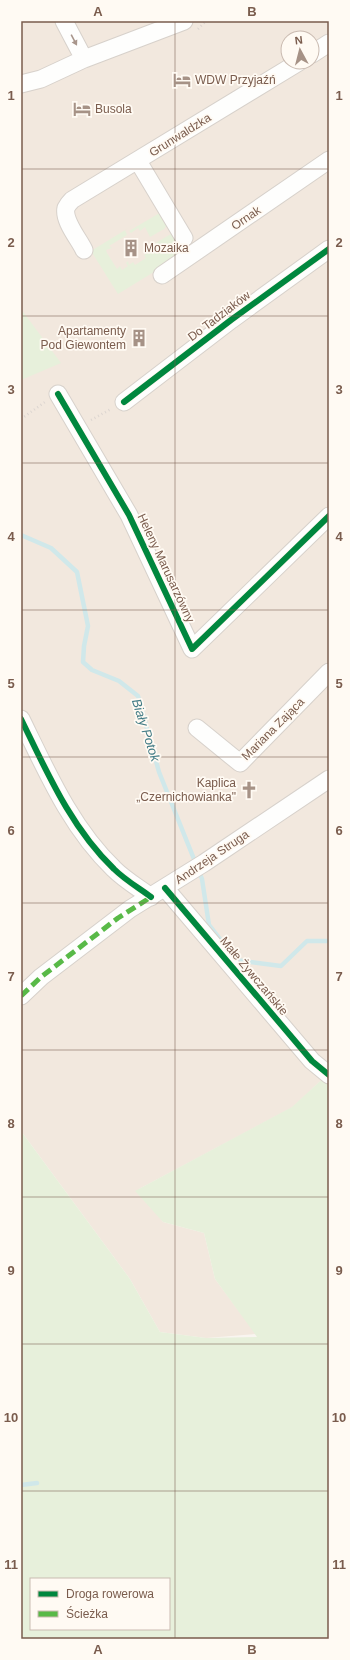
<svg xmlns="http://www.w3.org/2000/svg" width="350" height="1660" font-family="Arial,sans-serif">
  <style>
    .residential { fill: #f2e8de; fill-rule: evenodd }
    .green { fill: #e7f0db; fill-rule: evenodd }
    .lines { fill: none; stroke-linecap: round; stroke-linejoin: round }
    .stream { stroke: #d0e8ea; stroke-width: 4.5 }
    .minor-casing { stroke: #d7d1cb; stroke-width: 19 }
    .path { stroke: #dcd5d0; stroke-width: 2.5; stroke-dasharray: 1 3; stroke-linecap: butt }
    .minor { stroke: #fefefd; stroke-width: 17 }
    .quiet { stroke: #58b947; stroke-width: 5; stroke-dasharray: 10 5; stroke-linecap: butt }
    .cycleway-casing { stroke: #fffaf3; stroke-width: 8 }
    .cycleway { stroke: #00873e; stroke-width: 6 }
    .oneway { fill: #a8958b }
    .grid { fill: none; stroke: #7a5c4d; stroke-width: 1; stroke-opacity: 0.55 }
    .labels { text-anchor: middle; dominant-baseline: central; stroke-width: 3.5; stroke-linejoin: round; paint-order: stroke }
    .poi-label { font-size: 12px; fill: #7a5c4d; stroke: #fffaf3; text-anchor: start }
    .street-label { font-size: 12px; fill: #7a5c4d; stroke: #fffaf3 }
    .water-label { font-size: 13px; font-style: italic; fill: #437c86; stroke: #fffaf3 }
    .neatline { fill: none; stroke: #7a5c4d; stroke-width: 1.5 }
    .grid-label { font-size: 13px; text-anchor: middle; font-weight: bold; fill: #7a5c4d }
  </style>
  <rect width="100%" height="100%" fill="#f9f5f0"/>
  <!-- residential -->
  <path class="residential" d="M21,21h308v1052l-36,34 -154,82 24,33 41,11 11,46 41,55 -50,4 -46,-6 -30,-53 -109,-148zM288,38h24v24h-24z"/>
  <!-- green -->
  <path class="green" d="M161,208l-36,22 2,5 -18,11 3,2 -6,2 1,3 10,16 3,-3 2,4 6,-4 -2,-3 2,-2 1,4 4,-3 2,3 11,-7 -2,-3 4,-2 -2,-2 2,-2 2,4 6,-3 -2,-4 3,-1 -3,-1 22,-13 12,20 -70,43 -27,-43z
    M163,211l4,14 -3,4 -14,8 -5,-10 -5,4 -2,-3 -7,5 -2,-2z
    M21,309l40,54 -40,17z
    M329,1073v566h-308v-508l109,148 30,53 46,6 51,-1 -42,-58 -11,-46 -41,-11 -28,-31 157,-84zM31,1579h138v50h-138z"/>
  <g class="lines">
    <!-- stream -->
    <path class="stream" d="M21,535l30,13 26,24 11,54 -4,20 -1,16 9,8 27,11 19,15 21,76 43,107 7,46 17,22
      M234,956l2,4 45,6 26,-25h22
      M21,1485l16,-2"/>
    <!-- minor casing -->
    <g class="minor-casing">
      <path id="minor" d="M64,21l20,38
        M312,54l17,-11
        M21,84l20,-5 43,-20 100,-38
        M138,161l46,77
        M84,250c-5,-11 -21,-29 -18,-42 1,-2 4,-6 6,-8l227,-138
        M162,275l167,-115
        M58,394l71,121 63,134 137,-133
        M124,402l107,-82 98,-71
        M21,719c26,53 50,109 93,150 11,11 25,19 37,28
        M197,728l43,35 89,-91
        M165,888l147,173 17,14
        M21,996l20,-19 89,-68 74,-46 125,-84"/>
    </g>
    <!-- path -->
    <path class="path" d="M198,29l8,-8
      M21,419l24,-17
      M91,420l20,-11"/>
    <!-- minor -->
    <use href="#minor" class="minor"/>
    <!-- quiet -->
    <path class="quiet" d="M21,996l20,-19 77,-59 33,-21 -2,-1"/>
    <!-- cycleway casing -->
    <g class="cycleway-casing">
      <path id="cycleway" d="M58,394l71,121 63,134 137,-133
        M124,402l107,-82 98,-71
        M21,719c26,53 50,109 93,150 11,11 25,19 37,28
        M165,888l147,173 17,14"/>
    </g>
    <!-- cycleway -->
    <use href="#cycleway" class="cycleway"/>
  </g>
  <!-- one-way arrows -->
  <defs><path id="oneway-solid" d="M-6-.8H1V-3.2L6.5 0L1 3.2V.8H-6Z"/></defs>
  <use class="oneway" href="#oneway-solid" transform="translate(74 40) rotate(62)"/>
  <!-- grid -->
  <path class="grid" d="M175,21v1618M21,169h308M21,316h308M21,463h308M21,610h308M21,757h308M21,903h308M21,1050h308M21,1197h308M21,1344h308M21,1491h308"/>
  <!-- icons -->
  <defs>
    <g id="hotel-bare" transform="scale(1.38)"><path d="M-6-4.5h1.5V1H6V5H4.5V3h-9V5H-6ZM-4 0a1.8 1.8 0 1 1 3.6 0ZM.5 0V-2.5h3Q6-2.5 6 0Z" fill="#a69286" stroke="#fffaf3" stroke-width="2.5" paint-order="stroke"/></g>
    <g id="building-bare" transform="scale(1.38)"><path d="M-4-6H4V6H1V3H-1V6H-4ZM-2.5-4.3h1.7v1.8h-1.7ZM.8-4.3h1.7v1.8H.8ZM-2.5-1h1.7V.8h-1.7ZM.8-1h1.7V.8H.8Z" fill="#a69286" stroke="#fffaf3" stroke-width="2.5" paint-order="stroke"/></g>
    <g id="church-bare" transform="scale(1.38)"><path d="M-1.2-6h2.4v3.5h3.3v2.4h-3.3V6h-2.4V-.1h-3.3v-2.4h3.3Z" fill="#a69286" stroke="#fffaf3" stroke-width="2.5" paint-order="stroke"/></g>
  </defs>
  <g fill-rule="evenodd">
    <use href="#hotel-bare" x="182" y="80"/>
    <use href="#hotel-bare" x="82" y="109"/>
    <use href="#building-bare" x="131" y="248"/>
    <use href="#building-bare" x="139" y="338"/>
    <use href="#church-bare" x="249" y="790"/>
  </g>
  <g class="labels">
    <!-- poi labels -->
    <g class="poi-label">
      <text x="195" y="80">WDW Przyjaźń</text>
      <text x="95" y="109">Busola</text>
      <text x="144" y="248">Mozaika</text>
      <text x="126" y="331" text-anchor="end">Apartamenty<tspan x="126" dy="14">Pod Giewontem</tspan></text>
      <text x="236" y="783" text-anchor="end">Kaplica<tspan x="236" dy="14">„Czernichowianka"</tspan></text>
    </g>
    <!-- street labels -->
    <g class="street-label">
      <text transform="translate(180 135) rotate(-32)">Grunwaldzka</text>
      <text transform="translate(246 218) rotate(-34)">Ornak</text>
      <text transform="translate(219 316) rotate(-37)">Do Tadziaków</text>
      <text transform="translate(166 568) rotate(65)">Heleny Marusarzówny</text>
      <text transform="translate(273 729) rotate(-45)">Mariana Zająca</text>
      <text transform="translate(212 857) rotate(-34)">Andrzeja Struga</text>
      <text transform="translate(254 976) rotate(50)">Małe Żywczańskie</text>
    </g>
    <!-- water labels -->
    <g class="water-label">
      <text transform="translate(146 730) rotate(72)">Biały Potok</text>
    </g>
  </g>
  <!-- border -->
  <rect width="350" height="1660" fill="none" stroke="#fffaf3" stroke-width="44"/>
  <!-- legend -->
  <rect x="30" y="1578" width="140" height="52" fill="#fffaf3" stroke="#cabbb1"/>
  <rect x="38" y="1591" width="20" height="6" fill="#00873e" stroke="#cabbb1"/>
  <text x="66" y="1598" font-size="12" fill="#7a5c4d">Droga rowerowa</text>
  <rect x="38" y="1611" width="20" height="6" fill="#58b947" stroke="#cabbb1"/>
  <text x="66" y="1618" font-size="12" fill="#7a5c4d">Ścieżka</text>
  <!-- north arrow -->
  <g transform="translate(300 50) rotate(353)"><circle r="19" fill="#fffaf3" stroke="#cabbb1"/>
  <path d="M0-3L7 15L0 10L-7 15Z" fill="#a69286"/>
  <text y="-6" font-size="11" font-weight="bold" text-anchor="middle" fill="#7a5c4d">N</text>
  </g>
  <rect x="22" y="22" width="306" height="1616" class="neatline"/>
  <g class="grid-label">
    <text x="98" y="16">A</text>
    <text x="252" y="16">B</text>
    <text x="11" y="100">1</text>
    <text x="339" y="100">1</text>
    <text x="11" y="247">2</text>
    <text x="339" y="247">2</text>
    <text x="11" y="394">3</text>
    <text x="339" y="394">3</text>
    <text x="11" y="541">4</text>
    <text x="339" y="541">4</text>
    <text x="11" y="688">5</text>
    <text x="339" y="688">5</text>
    <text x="11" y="835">6</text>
    <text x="339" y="835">6</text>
    <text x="11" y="981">7</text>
    <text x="339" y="981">7</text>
    <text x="11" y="1128">8</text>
    <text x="339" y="1128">8</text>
    <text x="11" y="1275">9</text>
    <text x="339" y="1275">9</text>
    <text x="11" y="1422">10</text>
    <text x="339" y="1422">10</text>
    <text x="11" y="1569">11</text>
    <text x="339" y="1569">11</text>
    <text x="98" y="1654">A</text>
    <text x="252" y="1654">B</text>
  </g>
</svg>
